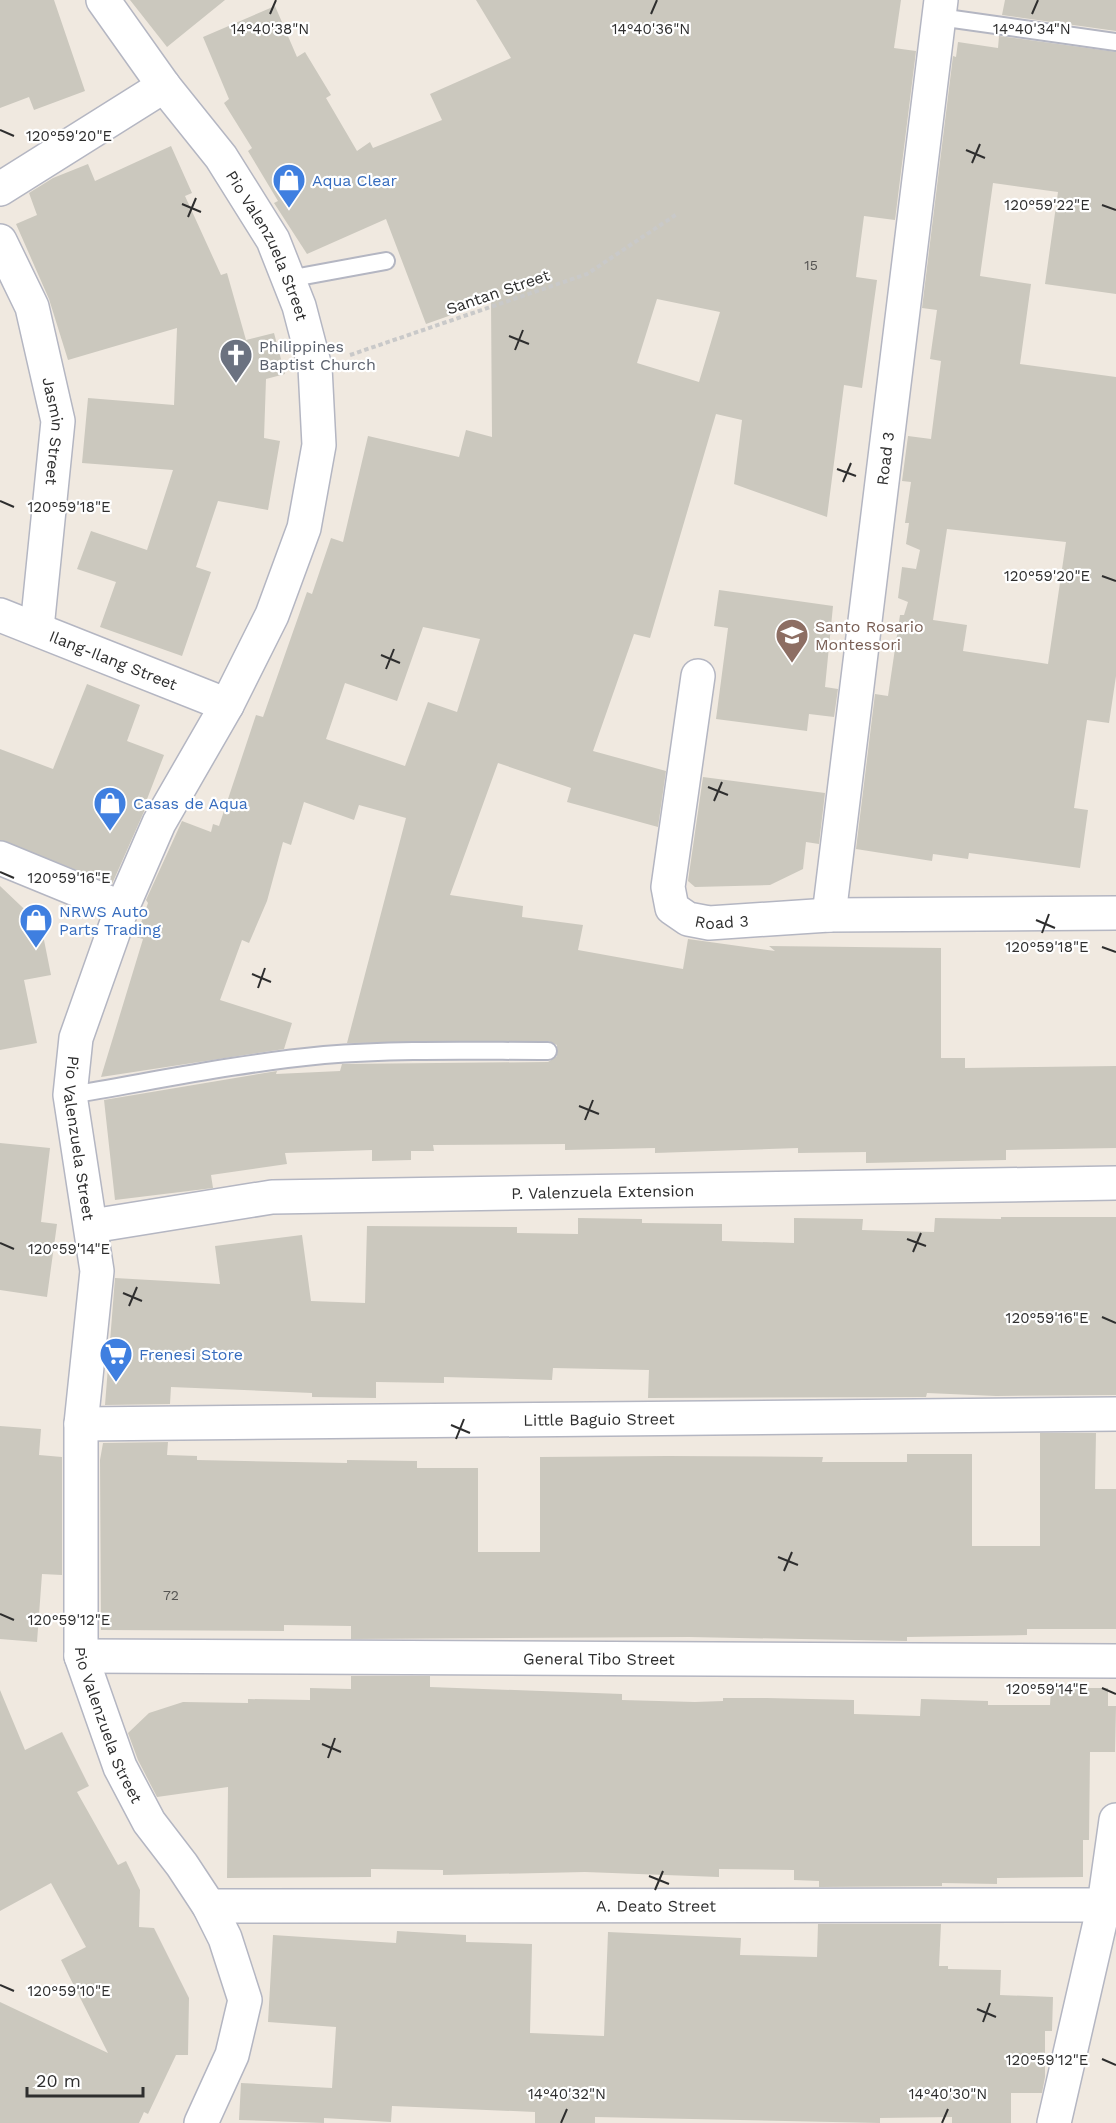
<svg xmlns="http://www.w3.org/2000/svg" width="1116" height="2123" font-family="'Work Sans',sans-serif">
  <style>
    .building { fill: #cbc8be; fill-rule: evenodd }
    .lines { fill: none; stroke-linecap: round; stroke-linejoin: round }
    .lane-casing { stroke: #b4b6c2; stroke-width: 20 }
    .street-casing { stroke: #b4b6c2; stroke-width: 36 }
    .secondary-casing { stroke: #b4b6c2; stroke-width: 36 }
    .path { stroke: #c9c9c9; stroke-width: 4; stroke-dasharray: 4.5 3; stroke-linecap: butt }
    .lane { stroke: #fff; stroke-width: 16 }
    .street { stroke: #fff; stroke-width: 33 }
    .secondary { stroke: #fff; stroke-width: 33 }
    .ticks { fill: none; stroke: #2e2e2e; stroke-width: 2 }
    .labels { text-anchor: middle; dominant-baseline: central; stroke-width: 4.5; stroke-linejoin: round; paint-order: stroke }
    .number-label { font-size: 14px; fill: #555452 }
    .shop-label { font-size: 16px; fill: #366cbe; stroke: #fff; text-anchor: start }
    .street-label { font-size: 16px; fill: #2e2e2e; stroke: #fff }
    .worship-label { font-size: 16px; fill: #5b616d; stroke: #fff; text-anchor: start }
    .education-label { font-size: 16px; fill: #785e54; stroke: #fff; text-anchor: start }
    .ticks-label { font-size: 15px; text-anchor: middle; fill: #2e2e2e; stroke: #fff; stroke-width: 4.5; stroke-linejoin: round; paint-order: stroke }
  </style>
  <rect width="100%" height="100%" fill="#f0e9e0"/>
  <!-- building -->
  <path class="building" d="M0,0h54l31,91 -51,19 -5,-13 -29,11z
    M130,0h95l-58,47z
    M476,0h425l-7,48 22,3 -21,169 -31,-4 -8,61 21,3 -15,108 -18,-3 -17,132 -93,-33 8,-64 -26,-6 -66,224 -16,-4 -41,117 73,20 -8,56 -91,-25 4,-14 -73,-25 -48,132 73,11 -1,11 61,8 -5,25 105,19 5,-30 87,12 -6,-5 172,2v110h24v10l151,-2v82l-110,2v10l-140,3v-11l-68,1v-5l-143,5v-5l-90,2v-6l-132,1 1,6h-23v9l-39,1v-11l-87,3 2,11 -76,11 2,13 -98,12 -11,-100 173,-29 -1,3 64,-3 2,-7 206,-2 9,-6v-11l-9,-4 -201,2 59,-225 -47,-13 -5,15 -50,-18 -13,43 -8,-3 -16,59 -18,42 -7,-3 -22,60 72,23 -8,26 -183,28 42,-138 -7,-2 12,-34 -2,-3 36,-79 29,11 2,-8 6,2 37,-111 7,2 44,-125 5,2 19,-56 12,4 25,-106 91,21 7,-27 26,7 -1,-136 -65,23 -40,-105 -79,35 -33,-51 4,-2 -30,-50 4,-3 -28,-45 5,-4 -26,-62 72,-31 22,51 8,-5 26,43 -5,3 31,53 13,-9 3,6 69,-28 -12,-26 81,-36zM657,299l63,13 -21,70 -62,-19zM423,627l57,12 -23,73 -29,-10 -23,64 -79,-27 19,-56 52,18z
    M1005,0h111v31l-114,-16z
    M999,36l117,16v242l-71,-10 13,-92 -65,-9 -13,93 51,8 -11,80 96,13v299l-7,47 -22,-3 -13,88 14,2 -8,58 -111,-15 -1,6 -35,-5 -1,7 -76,-12 19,-155 13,2 12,-81h4l4,-13 -10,-4 4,-31 14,2 4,-19 -14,-6 3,-21h-4l6,-41 -9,-1 6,-45 23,3 10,-78 -11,-2 7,-49 -15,-2 31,-252 3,1 2,-15 40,6zM947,529l119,13 -18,122 -85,-13 4,-26 -34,-5z
    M171,146l21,47 -7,3 36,79 6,-2 19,67 28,-7 11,41 -19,5 -2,59 16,3 -12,69 -50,-9 -22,66 15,5 -29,84 -82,-29 16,-45 -39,-13 14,-38 56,19 26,-80 -91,-7 6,-65 86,7 3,-77 -109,32 -19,-61 -33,-75 21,-9 -8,-22 24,-15 35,-14 7,17z
    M719,590l114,16 -8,81 13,2 -4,28 -25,-3 -2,17 -91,-12 12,-91 -14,-2z
    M87,684l53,21 -13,36 37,14 -20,52h2l-34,77 -112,-44v-91l53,20z
    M703,777l122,16 -6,51 -13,-2 -3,27 -33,16 -75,2 -7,-6z
    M0,886l41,39 10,50 -27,5 13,63 -37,7z
    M0,1143l50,5 -9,74 16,2 -10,73 -47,-7z
    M1001,1217h115v178l-120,1 -69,-3 -1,4 -278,1 1,-28 -96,-2 -1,12 -108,-3v6l-68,-1v16l-64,-1v-4l-141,-6 -1,17 -65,1 10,-127 105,6 -5,-38 87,-11 9,66 54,2 2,-77 150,1v6l61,1v-16l64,1v4l80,1v17l72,2v-25l69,1 -1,11 72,2 1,-14 66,1z
    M0,1426l41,3 -2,26 23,2v118l-20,-1 -5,68 -37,-3z
    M1040,1433h56l-1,56h21v140h-89v6l-120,2v4l-218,-4 -338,2v-13l-67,-1v6l-183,-1 -1,-170 3,-17 65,-1 -1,13 30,1v4l150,3v-3l70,1v7h61v84h62v-95l127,-1 156,1 -1,5h85v-8h65v92h68z
    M351,1676h79v11l192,7v6l73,2 28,-1v-3h44l87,2v14l66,2 1,-17 67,2v4h62l1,-17h57v18h8l-1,46h-25l-1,88h-6v37l-86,1v6l-55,-1v3l-123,1v-6l-25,-1v-10l-75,-1v8l-134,-5 -142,3v-5l-72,-1v8l-144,1 1,-91 -71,10 -19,-37 -10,-27 21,-20 34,-11 65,1v-4l62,1v-12l41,1z
    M0,1690l25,60 37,-18 27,54 -12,6 41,73 8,-4 14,29 -1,37 15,1 35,70 -1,57h-12l-28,59 -4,-2 -5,11h-139v-121l108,51 -47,-93 25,-13 -35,-64 -51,28z
    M818,1924h123l-2,42h9v3l53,1 -1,25 53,2 -1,34h-7v46l-3,16h-31v30h-59v-6l-72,1v5l-285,-6v6h-60v-11l-143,-6 -1,16 -67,-4v5l-85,-3 2,-37 91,5 4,-61 -68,-5 5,-87 123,8 1,-12 69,4v7l66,2 -2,89 74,3 4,-104 133,6 -1,17 77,2z"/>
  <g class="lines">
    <!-- lane casing -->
    <g class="lane-casing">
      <path id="lane" d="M939,17l177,25
        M288,279l98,-18
        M70,1095c84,-14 169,-32 254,-40 74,-6 149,-4 224,-4"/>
    </g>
    <!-- street casing -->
    <g class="street-casing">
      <g id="street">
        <path d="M0,189l164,-103"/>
        <path id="s1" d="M0,241l32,66 26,114 -21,207"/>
        <path id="s2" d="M0,615l227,90"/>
        <path id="s3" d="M698,676l-30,211 4,21 16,11 21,4 120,-8 287,-2"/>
        <path d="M0,858l122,50"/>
        <path id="s4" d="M829,915l112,-915"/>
        <path id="s5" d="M81,1424l1035,-10"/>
        <path id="s6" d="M81,1656l1035,5"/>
        <path id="s7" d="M209,1906l895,-1"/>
        <path d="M1054,2123l50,-218 12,-85"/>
      </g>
    </g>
    <!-- secondary casing -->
    <g class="secondary-casing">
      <g id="secondary">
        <path id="s8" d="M103,0l61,86 57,71 52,83 26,66 16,61 4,78 -15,83 -32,87 -45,90 -68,118 -37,85 -46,130 -6,57 27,176 -16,153v232l39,111 29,55 33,43 27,41 16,32 20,62 -13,55 -31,68"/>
        <path id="s9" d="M92,1226l180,-29 844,-14"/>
      </g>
    </g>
    <!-- path -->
    <path class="path" d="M350,355l237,-81 90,-60"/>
    <!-- lane -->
    <use href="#lane" class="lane"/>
    <!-- street -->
    <use href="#street" class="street"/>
    <!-- secondary -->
    <use href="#secondary" class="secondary"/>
  </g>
  <!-- ticks -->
  <path class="ticks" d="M270,14l6,-14M651,14l6,-14M1032,14l6,-14M0,130l14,6M966,150l19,8M972,163l8,-19M182,204l19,8M1102,205l14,5M188,217l8,-19M509,336l20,8M515,350l8,-20M837,469l19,7M843,482l8,-19M0,501l14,6M1102,576l14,5M381,655l19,8M386,669l8,-20M708,787l20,8M714,801l8,-19M0,872l14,6M1036,920l19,8M1042,933l7,-19M1102,947l14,5M252,974l19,8M258,988l7,-20M579,1106l20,8M585,1120l8,-20M907,1239l19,7M0,1243l14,6M913,1252l8,-19M123,1293l19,8M129,1306l8,-19M1102,1317l14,6M451,1425l19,8M456,1439l8,-20M778,1557l20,8M784,1571l8,-19M0,1614l14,6M1102,1688l14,6M322,1744l19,8M328,1758l7,-20M649,1876l20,8M655,1890l8,-19M0,1985l14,6M977,2009l19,8M983,2022l7,-19M1102,2059l14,6M561,2123l6,-14M942,2123l6,-14"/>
  <!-- icons -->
  <defs>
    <g id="shop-pin" transform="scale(1.725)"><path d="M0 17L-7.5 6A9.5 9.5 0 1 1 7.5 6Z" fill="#3f7fe0" stroke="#fff"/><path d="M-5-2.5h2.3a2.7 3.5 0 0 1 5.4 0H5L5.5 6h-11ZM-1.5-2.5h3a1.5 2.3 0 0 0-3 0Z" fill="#fff"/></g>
    <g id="church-pin" transform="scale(1.725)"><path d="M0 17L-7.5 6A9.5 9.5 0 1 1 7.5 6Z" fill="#6b7280" stroke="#fff"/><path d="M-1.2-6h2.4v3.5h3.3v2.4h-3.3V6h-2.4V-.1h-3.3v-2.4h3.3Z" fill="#fff"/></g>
    <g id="school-pin" transform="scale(1.725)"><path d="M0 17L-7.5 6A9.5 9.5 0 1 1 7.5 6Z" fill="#8d6e63" stroke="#fff"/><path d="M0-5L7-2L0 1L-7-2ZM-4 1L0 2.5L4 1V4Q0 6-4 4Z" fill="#fff"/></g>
    <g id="supermarket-pin" transform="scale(1.725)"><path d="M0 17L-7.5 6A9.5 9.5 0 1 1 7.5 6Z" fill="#3f7fe0" stroke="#fff"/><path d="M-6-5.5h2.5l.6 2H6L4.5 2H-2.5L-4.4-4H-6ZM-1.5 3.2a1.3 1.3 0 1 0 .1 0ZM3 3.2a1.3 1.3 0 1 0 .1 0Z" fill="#fff"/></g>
  </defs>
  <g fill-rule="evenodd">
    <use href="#shop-pin" x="289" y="180"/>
    <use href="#church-pin" x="236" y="355"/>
    <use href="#school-pin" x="792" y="635"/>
    <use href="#shop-pin" x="110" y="803"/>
    <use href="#shop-pin" x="36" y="920"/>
    <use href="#supermarket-pin" x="116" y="1354"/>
  </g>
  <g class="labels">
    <!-- number labels -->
    <g class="number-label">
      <text x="811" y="265">15</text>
      <text x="171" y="1595">72</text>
    </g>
    <!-- shop labels -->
    <g class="shop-label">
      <text x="312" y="180">Aqua Clear</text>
      <text x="133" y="803">Casas de Aqua</text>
      <text x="59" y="911">NRWS Auto<tspan x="59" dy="18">Parts Trading</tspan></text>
      <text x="139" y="1354">Frenesi Store</text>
    </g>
    <!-- street labels -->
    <g class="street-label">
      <text stroke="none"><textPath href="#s8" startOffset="297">Pio Valenzuela Street</textPath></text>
      <text transform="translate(498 292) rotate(-19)">Santan Street</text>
      <text stroke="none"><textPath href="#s1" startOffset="200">Jasmin Street</textPath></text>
      <text stroke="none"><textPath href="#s4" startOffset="460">Road 3</textPath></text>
      <text stroke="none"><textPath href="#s2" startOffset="122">Ilang-Ilang Street</textPath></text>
      <text stroke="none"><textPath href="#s3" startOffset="288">Road 3</textPath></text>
      <text stroke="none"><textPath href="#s8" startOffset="1252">Pio Valenzuela Street</textPath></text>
      <text stroke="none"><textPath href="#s9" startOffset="513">P. Valenzuela Extension</textPath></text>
      <text stroke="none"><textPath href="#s5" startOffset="518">Little Baguio Street</textPath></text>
      <text stroke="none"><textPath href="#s6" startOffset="518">General Tibo Street</textPath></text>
      <text stroke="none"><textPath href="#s8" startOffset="1846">Pio Valenzuela Street</textPath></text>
      <text stroke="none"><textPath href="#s7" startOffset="447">A. Deato Street</textPath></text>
    </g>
    <!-- worship labels -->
    <g class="worship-label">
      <text x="259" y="346">Philippines<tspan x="259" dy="18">Baptist Church</tspan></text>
    </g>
    <!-- education labels -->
    <g class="education-label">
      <text x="815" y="626">Santo Rosario<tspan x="815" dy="18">Montessori</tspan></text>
    </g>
  </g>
  <g class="ticks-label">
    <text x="270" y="34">14°40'38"N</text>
    <text x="651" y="34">14°40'36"N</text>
    <text x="1032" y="34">14°40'34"N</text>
    <text x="69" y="141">120°59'20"E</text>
    <text x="1047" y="210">120°59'22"E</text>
    <text x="69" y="512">120°59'18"E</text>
    <text x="1047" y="581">120°59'20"E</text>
    <text x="69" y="883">120°59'16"E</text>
    <text x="1047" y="952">120°59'18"E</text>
    <text x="69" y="1254">120°59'14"E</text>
    <text x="1047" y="1323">120°59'16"E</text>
    <text x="69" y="1625">120°59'12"E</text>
    <text x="1047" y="1694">120°59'14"E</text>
    <text x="69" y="1996">120°59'10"E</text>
    <text x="1047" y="2065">120°59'12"E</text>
    <text x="567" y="2099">14°40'32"N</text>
    <text x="948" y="2099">14°40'30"N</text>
  </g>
  <!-- scale -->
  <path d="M27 2087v9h116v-9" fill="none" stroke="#2e2e2e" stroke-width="3"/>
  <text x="36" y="2087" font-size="18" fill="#2e2e2e" stroke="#ffffff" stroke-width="4.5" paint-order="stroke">20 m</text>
</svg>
